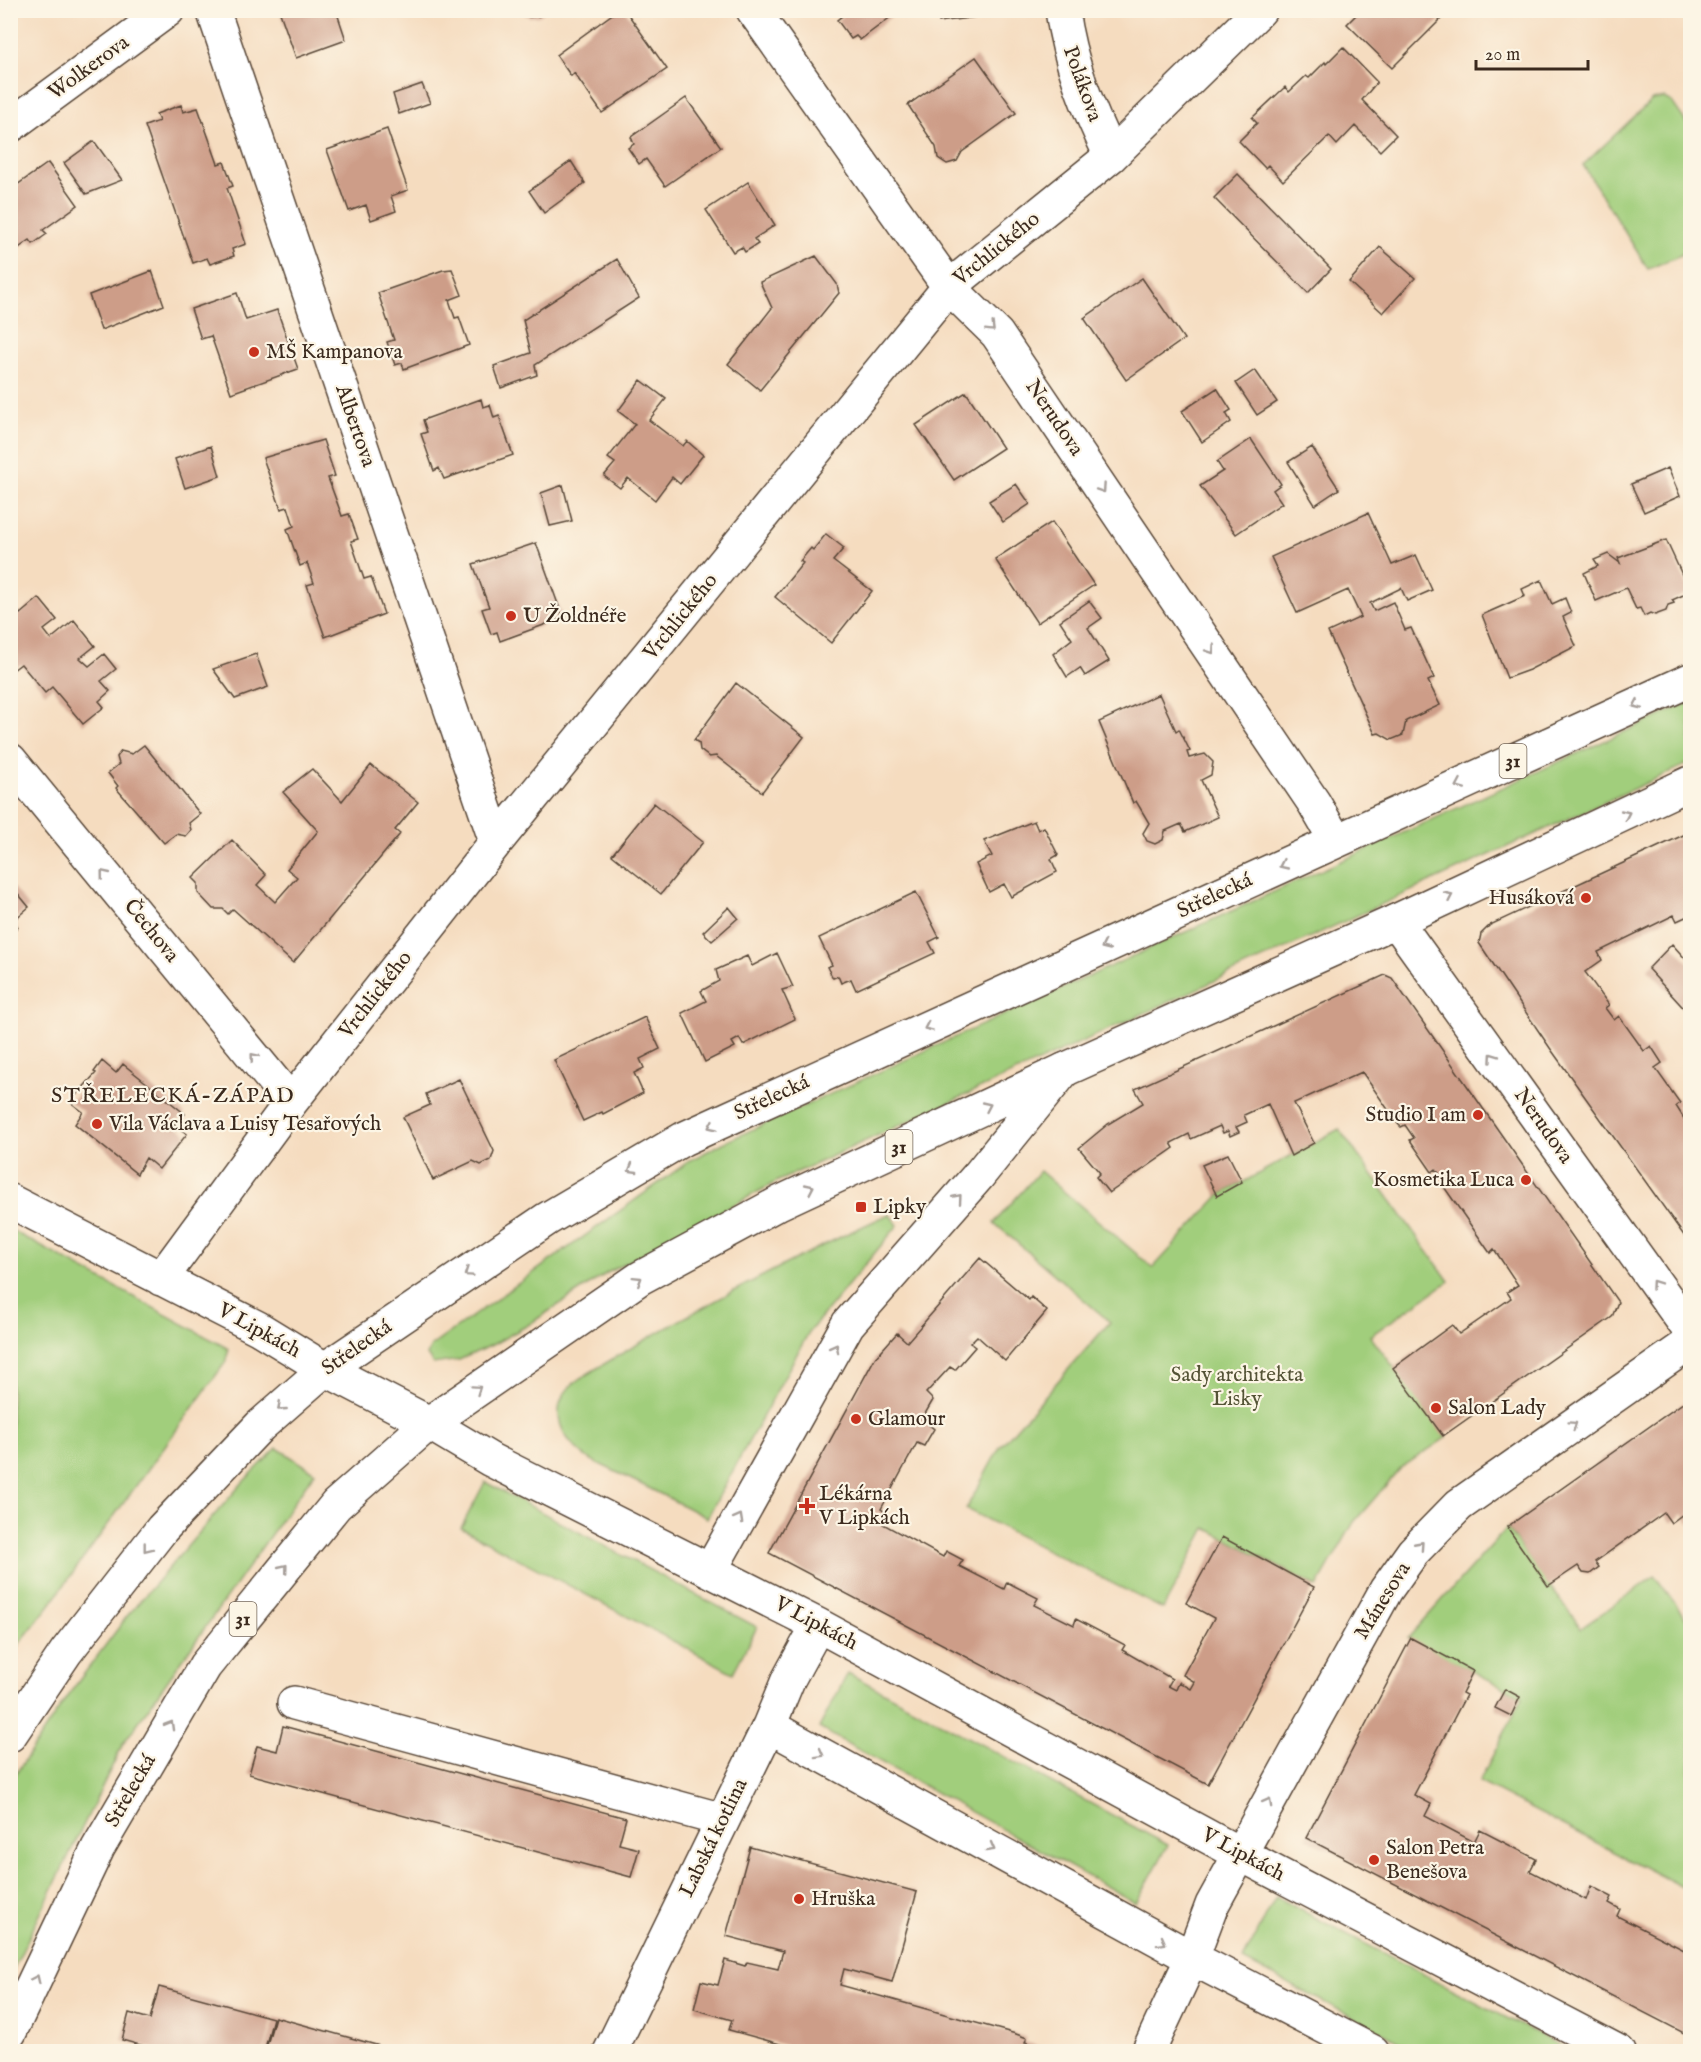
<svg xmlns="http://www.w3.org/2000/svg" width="1701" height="2062" font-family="'IM FELL English',serif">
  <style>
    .green { fill: #a1ce7c; stroke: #6e7c4d; stroke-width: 1.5 }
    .building { fill: #cd9d88 }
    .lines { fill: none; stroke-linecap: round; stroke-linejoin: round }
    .minor-casing { stroke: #574536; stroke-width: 36 }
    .major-casing { stroke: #574536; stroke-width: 36 }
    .minor { stroke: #fff; stroke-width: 33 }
    .major { stroke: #fff; stroke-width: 33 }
    .oneway { stroke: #a79f9a }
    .poi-dot { fill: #c8321e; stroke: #fcf5e5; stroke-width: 2 }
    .labels { text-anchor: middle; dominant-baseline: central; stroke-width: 4.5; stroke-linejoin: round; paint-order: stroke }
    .shield { fill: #fcf5e5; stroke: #75675a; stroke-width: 1.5 }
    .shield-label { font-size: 20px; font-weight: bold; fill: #3b2a1e }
    .street-label { font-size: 21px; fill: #3b2a1e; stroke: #fcf5e5 }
    .poi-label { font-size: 21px; fill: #3b2a1e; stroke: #fcf5e5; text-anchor: start }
    .park-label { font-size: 21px; fill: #545336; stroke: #fcf5e5 }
    .neighbourhood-label { font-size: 22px; letter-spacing: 1.5px; fill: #3b2a1e; stroke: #fcf5e5 }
  </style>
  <rect width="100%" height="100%" fill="#fcf5e5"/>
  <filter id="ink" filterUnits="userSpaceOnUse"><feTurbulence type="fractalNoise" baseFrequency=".0167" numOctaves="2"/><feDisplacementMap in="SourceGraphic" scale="12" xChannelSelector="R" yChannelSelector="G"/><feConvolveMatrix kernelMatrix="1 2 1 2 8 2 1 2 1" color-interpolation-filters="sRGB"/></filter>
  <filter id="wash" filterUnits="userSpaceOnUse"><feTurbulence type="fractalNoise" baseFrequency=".008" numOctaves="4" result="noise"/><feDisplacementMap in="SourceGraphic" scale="24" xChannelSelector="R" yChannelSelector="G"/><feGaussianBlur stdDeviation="1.35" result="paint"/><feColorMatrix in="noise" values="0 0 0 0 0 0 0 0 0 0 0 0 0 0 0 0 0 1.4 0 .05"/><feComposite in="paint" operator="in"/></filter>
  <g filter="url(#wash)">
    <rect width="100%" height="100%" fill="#f5dcbf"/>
    <!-- green -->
    <path class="green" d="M1664,98l8,4 18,26v123l-42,18 -65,-104 69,-65z
      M1690,702v61l-912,418 -171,92 -79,52 -36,20 -33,15 -26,4 -6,-9 4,-9 260,-186 32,-17z
      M1339,1129l110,152 -79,55 77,101 -46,31 -47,54 -37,65 -111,-59 -43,81 -197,-100 34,-62 110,-125 -116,-99 46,-52 113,97 67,-73z
      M889,1214l9,11 -89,107 -102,186c-30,-16 -60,-31 -91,-46 -11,-6 -27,-11 -36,-20 -26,-23 -30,-52 -1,-73 102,-62 202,-115 310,-165z
      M11,1230l218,119 -4,14 -176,243 -38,48z
      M277,1448l38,24 -192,272 -112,230v-193l55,-83 62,-83 115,-133z
      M485,1482l272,145 -24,46 -272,-145z
      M1507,1528l74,100 74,-52 35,48v267l-211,-109 44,-85 -115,-59z
      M848,1673l320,172 -32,58 -317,-175z
      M1276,1897l294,154h-152l-175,-91z"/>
    <g id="blocks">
      <!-- building -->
      <path class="building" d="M279,10h57l10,30 -50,18z
        M518,10h29l-8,6 -10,1z
        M618,10h7l42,59 -65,44 -28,-40 -3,3 -15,-21z
        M838,10h62l-40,30 -4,-4 -5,3 -14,-19 5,-4z
        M937,10h63v4l-61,8z
        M1361,10h89l-58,58 -45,-44z
        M1343,47l34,35 -15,18 34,35 -16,16 -25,-25 -18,19 -8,-9 -46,45 -15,-16 -3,3 -26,-27 18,-18 -5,-5 33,-31 4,5 17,-16 3,2 16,-16 1,2z
        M976,57l40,56 -54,39 -5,9 -10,3 -9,-6 -2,-11 -28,-42z
        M422,84l8,19 -31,11 -6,-20z
        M686,98l35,49 -56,39 -19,-27 -7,5 -11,-16 6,-4 -3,-7z
        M181,105l2,7 15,-4 20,56 6,-2 9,24 -6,2 19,56 -14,5 2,7 -24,8 -3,-6 -14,5 -48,-137 14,-5 -3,-7z
        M387,129l21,61 -17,6 5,15 -25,9 -5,-15 -17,6 -22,-61z
        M94,141l28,39 -36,14 -22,-31z
        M571,161l14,22 -41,30 -15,-22z
        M48,163l30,42 -35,25 4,4 -14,10 -3,-4 -20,14v-64z
        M1238,174l93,95 -23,24 -94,-95z
        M748,182l27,43 -21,14 4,5 -13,8 -3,-5 -9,5 -27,-42z
        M1380,247l35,31 -32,35 -34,-31z
        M816,256l21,28 2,9 -79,97 -32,-26 44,-56 -12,-26z
        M617,259l22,39 -104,67 2,10 -36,13 -7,-22 37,-13 -8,-33z
        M452,269l10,26 -13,5 6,18 4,-1 10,28 -65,24 -2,-6 -7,2 -8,-23 7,-2 -16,-47 65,-23z
        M152,271l12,34 -63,25 -12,-35z
        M1142,278l42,61 -58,41 -42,-62z
        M237,293l9,27 31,-10 21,59 -67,24 -20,-57 -10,3 -10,-30z
        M1255,370l22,32 -20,13 -21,-32z
        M641,380l25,19 -17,21 34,26 4,-5 16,14 -23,29 -8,-7 -17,23 -27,-22 -8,10 -16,-12 11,-13 -7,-5 27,-34 -17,-13z
        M1217,388l14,22 -5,3 5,9 -29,20 -20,-31z
        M966,392l37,56 -49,32 -38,-55z
        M481,399l2,8 7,-2 4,13 5,-2 14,39 -69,24 -5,-11 -5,3 -13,-37 6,-2 -4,-12z
        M1251,439l30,45 -8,6 9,13 -46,31 -36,-48 23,-15 -6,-9z
        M323,440l12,36 -7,2 14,38 7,-2 9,25 -7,2 13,38 7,-2 13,37 -59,23 -18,-52 7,-2 -7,-20 -7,3 -13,-37 7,-3 -6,-19 -7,2 -18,-51z
        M211,446l9,30 -35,12 -10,-29z
        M1312,447l27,42 -24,16 -27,-43z
        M1668,468l12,28 -36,16 -13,-28z
        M1016,484l14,20 -27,18 -14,-21z
        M563,485l9,36 -22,5 -9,-33z
        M1368,513l24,52 24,-10 16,35 -25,11 -6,-13 -31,15 4,8 19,-9 12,28 6,-2 23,50 -6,3 12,24 -34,16 -3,14 -12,5 -12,-7 -4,1 -47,-102 33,-15 -13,-27 -51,23 -26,-56z
        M1052,522l42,63 -57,38 -42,-64z
        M826,534l18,14 -11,13 39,30 -41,52 -56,-46 28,-34 -3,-2 11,-13 2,2z
        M1666,540l24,52 -18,8 2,3 -6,2 -2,6 -11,4 -5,-2 -6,3 -4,-8 -4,1 -10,-21 -30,13 -12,-28 14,-7 -4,-6 14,-6 12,9 -2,-5z
        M536,543l27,75 -63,23 -3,-9 -6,2 -9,-25 7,-2 -16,-43z
        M1541,580l11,24 13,-6 6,15 -8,4 13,29 -47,24 -22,8 -25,-63 43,-19 -3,-7z
        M39,598l18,22 -13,10 7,9 23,-19 21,26 -15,12 9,8 15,-12 12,15 -15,12 9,10 -11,10 5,6 -21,17 -31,-37 -7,6 -24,-29 -8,6 -3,-3v-65l10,12z
        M1089,601l13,17 -14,10 21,33 -24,15 -5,-8 -13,9 -14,-23 19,-15 -12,-18z
        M256,654l12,33 -33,12 -22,-30z
        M736,683l68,54 -42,55 -46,-36 -7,1 -9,-7 -1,-7 -5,-3z
        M1159,694l17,37 3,-2 11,22 -3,1 2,6 16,-4 8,8 -2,13 -10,5 17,37 -33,15 -4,-8 -16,7 -2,9 -8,4 -8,-3 -4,-8 6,-10 -13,-22 -3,2 -34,-81z
        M144,745l56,69 -11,9 2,7 -5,6 -10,-2 -12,9 -48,-55 2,-2 -10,-13 11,-9 -2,-7 4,-6 11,3z
        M371,765l47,37 -23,28 5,4 -107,129 -60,-54 -5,5 -5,-5h-10l-15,-16v-10l-5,-5 39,-38 34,35 -9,10 18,17 22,-25 -10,-8 31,-38 -35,-39 29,-23 30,32z
        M654,803l49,39 -42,52 -49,-39z
        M1034,821l4,9 6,-3 14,28 -7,4 6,13 -46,25 -7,-13 -15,8 -13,-28 16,-8 -8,-15z
        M1690,832v83l-13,6 -3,-6 -76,37 4,8 -17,12 24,33 -4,3 9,12 5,-4 25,35 7,-5 11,17 -7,5 25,35 -4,3 14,22v116l-140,-196 -71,-105 2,-9 9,-9z
        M10,884l19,23 -15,13 4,7 -8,6z
        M916,892l23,45 -10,5 6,11 -79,37 -5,-11 -10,4 -3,-7 -5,2 -6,-11 5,-2 -13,-27z
        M729,907l9,11 -26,23 -9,-9z
        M1672,944l18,20v51l-42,-46z
        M777,953l16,34 -11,3 13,29 -52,26 -4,-7 -7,4 3,5 -30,15 -23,-49 24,-12 -5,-10 18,-10 -3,-11 31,-14 5,10z
        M1385,975l7,3 226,324 -6,15 -169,119 -50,-68 59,-43 7,9 52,-36 -4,-6 11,-7 -24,-36 -4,4 -48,-69 3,-2 -9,-13 -4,3 -22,-32 4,-2 -9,-13 -4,2 -3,-3 -36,-52 -68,31 20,40 -23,13 -23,-52 -24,11 3,7 -11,5 3,5 -9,4 -2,-5 -5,2 -3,-7 -29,13 -2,-5 -18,9 3,5 -65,45 -13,-16 4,-4 -21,-25 29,-24 35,-21 -8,-14z
        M645,1017l15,32 -20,10 4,9 -10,5 9,20 -40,21 -1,-2 -19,9 -29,-61z
        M102,1061l14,12 7,-9 62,50 -11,10 13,10 -28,35 -13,-11 -9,16 -62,-50 8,-12 -13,-10 26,-29 -2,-1z
        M459,1079l35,72 -3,9 -10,5 -8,-4 -40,19 -30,-63 27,-12 -4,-11z
        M1228,1154l14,28 -25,14 -15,-31z
        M980,1258l49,42 2,-3 16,14 -42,50 -28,-25 -7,7 5,4 -20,23 -5,-3 -24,26 7,7 -11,19 12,10 -10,17 -7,-3 -36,66 5,4 -3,11 60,33 3,-6 17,9 -4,6 45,23 3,-7 31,16 -4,7 40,20 2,-6 49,26 -3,5 50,29 -4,7 8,4 3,-8 12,7 4,-7 -12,-7 31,-57 -28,-15 36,-66 92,50 -106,197 -439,-231 106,-195 22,-25 10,9z
        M1690,1398v126l-7,-10 -12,9 -7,-10 -69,49 4,5 -9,7 -7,-1 -5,-7 -30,20 -41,-59z
        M1411,1638l62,33 -11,22 4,2 -52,100 17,9 -6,12 49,26 6,-12 56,29 -6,12 56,29 5,-14 21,11 -3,6 11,6 -3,7 69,35 4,-8v97l-5,-3 1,-3 -380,-196z
        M1505,1689l15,8 -9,19 -16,-8z
        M283,1726l343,92 -7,26 20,5 -8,28 -382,-103 8,-28 20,5z
        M750,1847l167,45 -25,90 -48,-13 -4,16 176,49 11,4 -2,4 21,6 -1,4h-236l-80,-22 3,-10 -38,-11 7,-28 17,4 7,-25 20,6 2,-4 31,7 5,-18 -57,-15z
        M159,1987l114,31 -9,34h-99l-43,-12 7,-27 21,6z
        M275,2017l112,31 5,4h-127z"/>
    </g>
  </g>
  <g filter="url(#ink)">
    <use href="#blocks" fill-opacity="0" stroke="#574536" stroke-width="1.5"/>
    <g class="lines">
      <!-- minor casing -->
      <g class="minor-casing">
        <path id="minor" d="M213,10l283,832
          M753,10l196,277 48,47 317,469 22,38
          M1062,10c7,52 26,99 49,146
          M10,126l158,-116
          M10,760l281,342
          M1396,921l294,410
          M10,1201l248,127 67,41 104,54 62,37 327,165 422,229 379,198
          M161,1279l130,-177 205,-260 453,-555 162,-131 149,-146
          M711,1569l137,-245 131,-149 85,-105
          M294,1703l429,117
          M769,1726l423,232 181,94
          M610,2052l159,-326 19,-46 30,-55
          M1148,2052l44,-94 20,-53 174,-315 27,-38 46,-47 231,-162"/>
      </g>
      <!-- major casing -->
      <g class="major-casing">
        <path id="major" d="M10,1735l56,-83 96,-123 98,-103 65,-57 222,-150 136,-80 1007,-459
          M10,2032l88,-184 107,-182 131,-161 93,-82 211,-145 139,-75 285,-133 332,-149 294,-138"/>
      </g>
      <!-- minor -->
      <use href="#minor" class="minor"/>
      <!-- major -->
      <use href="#major" class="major"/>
    </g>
    <!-- one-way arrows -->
    <defs><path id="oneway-chevron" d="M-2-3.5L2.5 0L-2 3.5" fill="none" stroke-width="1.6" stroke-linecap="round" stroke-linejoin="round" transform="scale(1.5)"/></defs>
    <g class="oneway">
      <use href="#oneway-chevron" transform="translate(991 328) rotate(45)"/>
      <use href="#oneway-chevron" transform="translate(1102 489) rotate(56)"/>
      <use href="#oneway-chevron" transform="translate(1211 650) rotate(56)"/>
      <use href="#oneway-chevron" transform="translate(1637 705) rotate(156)"/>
      <use href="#oneway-chevron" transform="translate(1460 785) rotate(156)"/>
      <use href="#oneway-chevron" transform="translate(1626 814) rotate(-25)"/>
      <use href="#oneway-chevron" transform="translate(1283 865) rotate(155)"/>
      <use href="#oneway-chevron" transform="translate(104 874) rotate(-129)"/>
      <use href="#oneway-chevron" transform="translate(1449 896) rotate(-25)"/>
      <use href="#oneway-chevron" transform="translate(1105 946) rotate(155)"/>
      <use href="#oneway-chevron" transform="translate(928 1027) rotate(155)"/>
      <use href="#oneway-chevron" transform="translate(254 1057) rotate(-129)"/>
      <use href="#oneway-chevron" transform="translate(1493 1057) rotate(-125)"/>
      <use href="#oneway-chevron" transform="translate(987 1106) rotate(-25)"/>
      <use href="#oneway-chevron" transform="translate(712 1126) rotate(155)"/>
      <use href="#oneway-chevron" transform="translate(632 1169) rotate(150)"/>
      <use href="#oneway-chevron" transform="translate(810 1188) rotate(-25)"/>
      <use href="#oneway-chevron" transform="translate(958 1198) rotate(-49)"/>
      <use href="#oneway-chevron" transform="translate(468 1273) rotate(146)"/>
      <use href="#oneway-chevron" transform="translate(638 1280) rotate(-32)"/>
      <use href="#oneway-chevron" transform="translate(1655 1284) rotate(-125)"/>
      <use href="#oneway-chevron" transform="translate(835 1348) rotate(-61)"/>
      <use href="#oneway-chevron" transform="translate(477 1389) rotate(-35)"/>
      <use href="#oneway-chevron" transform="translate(281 1407) rotate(139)"/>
      <use href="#oneway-chevron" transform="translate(1573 1425) rotate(-35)"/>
      <use href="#oneway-chevron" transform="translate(739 1518) rotate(-61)"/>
      <use href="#oneway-chevron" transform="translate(1420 1545) rotate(-48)"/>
      <use href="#oneway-chevron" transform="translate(147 1548) rotate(128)"/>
      <use href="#oneway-chevron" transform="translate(284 1568) rotate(-51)"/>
      <use href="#oneway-chevron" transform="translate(170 1725) rotate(-60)"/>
      <use href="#oneway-chevron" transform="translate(820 1754) rotate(29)"/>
      <use href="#oneway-chevron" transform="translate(1268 1802) rotate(-61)"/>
      <use href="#oneway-chevron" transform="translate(991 1848) rotate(29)"/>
      <use href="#oneway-chevron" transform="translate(1162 1942) rotate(29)"/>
      <use href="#oneway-chevron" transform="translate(36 1979) rotate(-65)"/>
    </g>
  </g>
  <!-- markers -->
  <g class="poi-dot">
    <circle cx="254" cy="352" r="6"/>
    <circle cx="511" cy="616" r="6"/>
    <circle cx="1586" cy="898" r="6"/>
    <circle cx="1478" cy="1115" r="6"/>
    <circle cx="97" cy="1124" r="6"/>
    <circle cx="1526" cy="1180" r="6"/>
    <rect x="855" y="1201" width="12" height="12" rx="3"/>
    <circle cx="1436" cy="1408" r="6"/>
    <circle cx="856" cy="1419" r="6"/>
    <path d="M804 1497h6v6h6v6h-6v6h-6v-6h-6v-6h6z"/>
    <circle cx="1374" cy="1860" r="6"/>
    <circle cx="799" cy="1899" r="6"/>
  </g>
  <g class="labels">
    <!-- shield labels -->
    <g class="shield">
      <rect x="1499.5" y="744" width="27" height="34" rx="4.5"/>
      <rect x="885.5" y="1130" width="27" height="34" rx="4.5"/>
      <rect x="229.5" y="1602" width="27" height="34" rx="4.5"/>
    </g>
    <g class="shield-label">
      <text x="1513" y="761">31</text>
      <text x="899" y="1147">31</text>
      <text x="243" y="1619">31</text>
    </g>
    <!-- street labels -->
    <g class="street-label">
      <text transform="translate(89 68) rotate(-36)">Wolkerova</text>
      <text transform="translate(1082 84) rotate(70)">Polákova</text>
      <text transform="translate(997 249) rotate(-39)">Vrchlického</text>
      <text transform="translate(1054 418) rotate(56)">Nerudova</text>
      <text transform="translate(355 426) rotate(71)">Albertova</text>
      <text transform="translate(681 617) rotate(-51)">Vrchlického</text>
      <text transform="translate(1215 896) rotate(-25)">Střelecká</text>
      <text transform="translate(151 931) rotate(51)">Čechova</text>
      <text transform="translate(376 995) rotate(-52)">Vrchlického</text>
      <text transform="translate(772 1098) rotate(-25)">Střelecká</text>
      <text transform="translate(1543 1126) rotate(55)">Nerudova</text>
      <text transform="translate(259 1331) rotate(29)">V Lipkách</text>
      <text transform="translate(357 1348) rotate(-35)">Střelecká</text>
      <text transform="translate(1383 1601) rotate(-58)">Mánesova</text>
      <text transform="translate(816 1624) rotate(28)">V Lipkách</text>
      <text transform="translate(131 1791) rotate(-60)">Střelecká</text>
      <text transform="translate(714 1838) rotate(-64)">Labská kotlina</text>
      <text transform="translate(1243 1855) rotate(28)">V Lipkách</text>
    </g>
    <!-- poi labels -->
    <g class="poi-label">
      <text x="266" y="352">MŠ Kampanova</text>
      <text x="523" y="616">U Žoldnéře</text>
      <text x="1574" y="898" text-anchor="end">Husáková</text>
      <text x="1466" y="1115" text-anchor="end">Studio I am</text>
      <text x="109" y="1124">Vila Václava a Luisy Tesařových</text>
      <text x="1514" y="1180" text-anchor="end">Kosmetika Luca</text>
      <text x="873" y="1207">Lipky</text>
      <text x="1448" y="1408">Salon Lady</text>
      <text x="868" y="1419">Glamour</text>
      <text x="819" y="1494">Lékárna<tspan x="819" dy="24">V Lipkách</tspan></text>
      <text x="1386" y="1848">Salon Petra<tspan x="1386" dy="24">Benešova</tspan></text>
      <text x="811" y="1899">Hruška</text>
    </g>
    <!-- park labels -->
    <g class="park-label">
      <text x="1237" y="1375">Sady architekta<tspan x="1237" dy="24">Lisky</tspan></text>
    </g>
    <!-- neighbourhood labels -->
    <g class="neighbourhood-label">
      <text x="173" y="1096">STŘELECKÁ-ZÁPAD</text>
    </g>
  </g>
  <!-- margin -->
  <rect width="1701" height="2062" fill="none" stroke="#fcf5e5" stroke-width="36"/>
  <!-- scale -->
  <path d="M1476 60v9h112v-9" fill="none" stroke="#3b2a1e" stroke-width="3"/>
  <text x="1485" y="60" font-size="18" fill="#3b2a1e" stroke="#fcf5e5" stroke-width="4.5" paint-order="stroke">20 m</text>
</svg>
